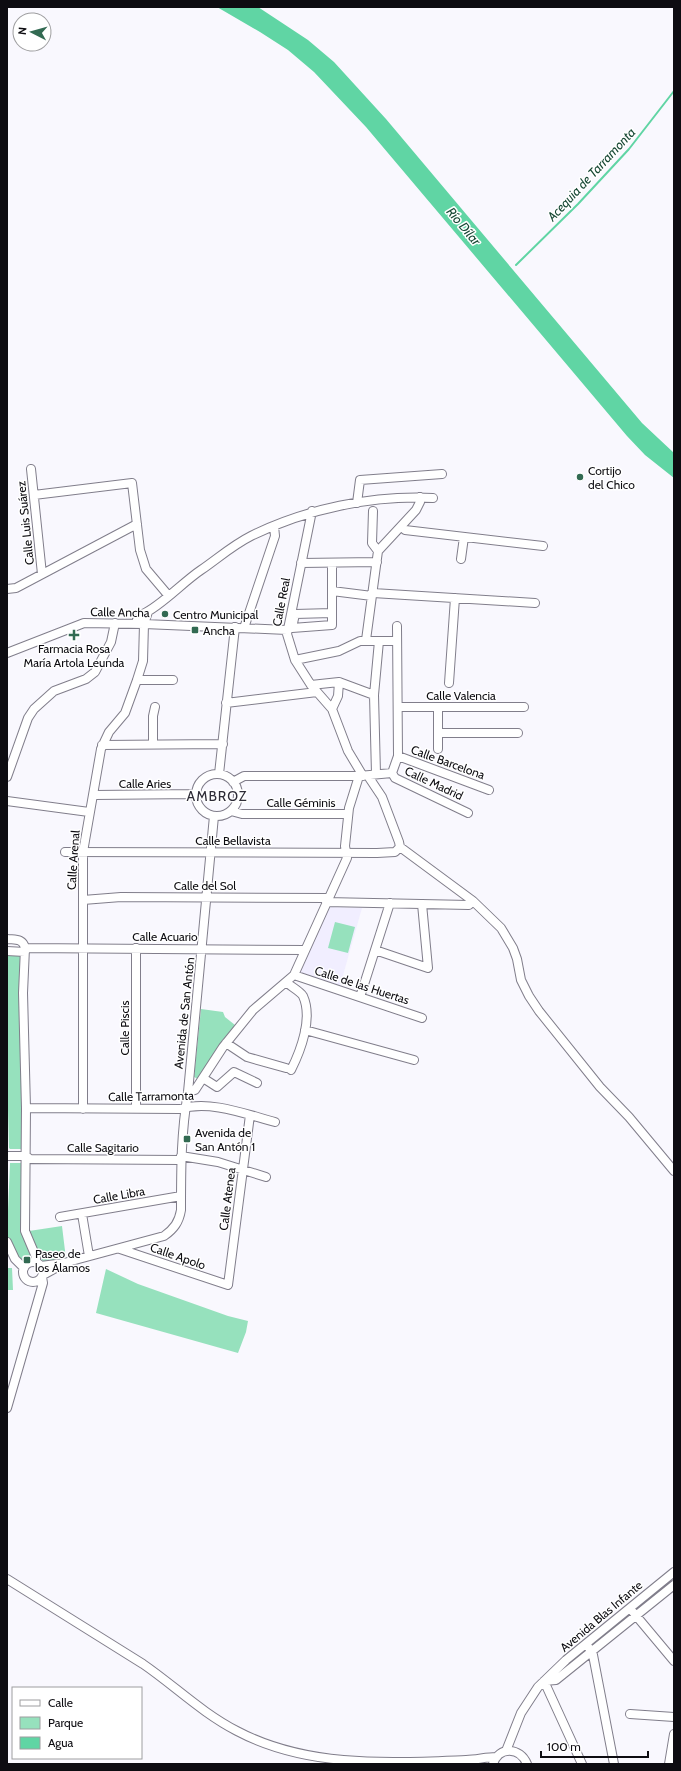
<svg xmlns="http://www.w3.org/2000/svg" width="681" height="1771" font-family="Cabin,sans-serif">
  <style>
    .built { fill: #f1eeff }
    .green { fill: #96e1bd }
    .water { fill: #60d5a4 }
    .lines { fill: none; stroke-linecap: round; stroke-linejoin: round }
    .stream { stroke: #60d5a4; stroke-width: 2 }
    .minor-casing { stroke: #817e8b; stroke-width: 10 }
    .minor { stroke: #fff; stroke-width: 8 }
    .poi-dot { fill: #326a52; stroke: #fff; stroke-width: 1.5 }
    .labels { text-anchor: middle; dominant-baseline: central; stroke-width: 3; stroke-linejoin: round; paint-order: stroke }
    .poi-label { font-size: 12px; fill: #0d0c11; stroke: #fff; text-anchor: start }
    .street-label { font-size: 12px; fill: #0d0c11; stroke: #fff }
    .water-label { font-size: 13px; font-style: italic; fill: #184935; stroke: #fff }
    .quarter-label { font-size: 14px; letter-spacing: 1px; fill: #2e2c37; stroke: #fff }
  </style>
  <rect width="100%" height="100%" fill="#f9f8fe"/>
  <!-- built -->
  <path class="built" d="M328,907l34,1 -22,78 -40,-13z"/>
  <!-- green -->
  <path class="green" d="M335,922l20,5 -7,26 -20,-5z
    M8,954l14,1 1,194h-13l-1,-1 -2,-76z
    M201,1009l22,3 2,5 10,8 -37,54 -4,-2z
    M10,1163h13v69l9,22 -1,5 -8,4 -6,-4 -10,-24z
    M62,1226l4,33 -23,3 -14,-31z
    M7,1268h5l1,22h-6z
    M106,1269l32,15 90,32 20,5 -2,11 -8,21 -142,-40z"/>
  <!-- water -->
  <path class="water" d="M217,7h41l50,33 26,22 52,57 256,304 32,30v25l-29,-23 -18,-19 -261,-309 -52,-55 -26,-22 -28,-18z"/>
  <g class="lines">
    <!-- stream -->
    <path class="stream" d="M516,265l62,-61 51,-55 45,-58"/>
    <!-- minor casing -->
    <g class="minor-casing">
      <path id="minor" d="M31,469l11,105
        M34,495l98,-12 8,67 6,19 22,26
        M357,503l3,-23 82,-6
        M312,511l-25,123 8,26 16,25 21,24 16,42 15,25
        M402,527l3,3 138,16
        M378,551l38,-41 4,-8v-5
        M461,559l3,-22
        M301,563l76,-1
        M332,563v50
        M7,589l9,-1 121,-64
        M332,591l40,5
        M373,593l162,10
        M332,613v12l-40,3 3,-14z
        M137,623v-3l6,-6c18,-8 40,-32 58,-44 16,-11 32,-25 50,-34 54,-27 122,-41 182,-38
        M244,628l31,-92 -1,-10
        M366,640l12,-89 -6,-8 1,-32
        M7,653l77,-30 60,1 143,6
        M295,660l44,-9 21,-10h37
        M137,680h36
        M449,683l6,-85
        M311,685l28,-3 35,13
        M226,703l91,-11
        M398,707h126
        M438,707v42
        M332,709l6,-13 1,-14
        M438,733h80
        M153,744v-28l2,-9
        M102,745l121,-1
        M398,756l91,34
        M392,773l3,5 73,35
        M219,774l16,-147
        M376,774l-2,-79 5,-54
        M196 795a21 21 0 1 1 42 0a21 21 0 1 1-42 0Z
        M368,776l14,21 17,45 1,5
        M7,777l21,-59 6,-9 20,-18 32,-12 9,-7 16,-30 4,-19
        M233,782l11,-6h115l33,-3 6,-17 -1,-130
        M94,795l102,-1
        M7,801l82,11
        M231,811l11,3h106
        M400,847l73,54 28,27 12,20 4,11 4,21 8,16 10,15 61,76 29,30 45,54
        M65,852l312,1 18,-1 5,-5
        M83,900l38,-3 207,1
        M326,902l143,3 4,-4
        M7,939c8,1 16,-1 18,9l-2,45 3,115 -1,123 11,26v5
        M25,948l280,2
        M375,950l53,18 -6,-64
        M7,951l18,1
        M294,975l128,43
        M286,982c4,4 14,9 17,14 10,22 -2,54 -12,74
        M360,997l30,-94
        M305,1030l109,30
        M226,1043l21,14 39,11
        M203,1078l14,9 17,-15 23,11
        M188,1092l7,-2 28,-43 30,-37 41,-35 53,-117 -2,-12 4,-38 10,-32
        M26,1108l154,1c30,-9 65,5 95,13
        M136,1108v-160
        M83,1109v-257l18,-103 8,-17 16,-19 12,-33 6,-19 1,-37 4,-12
        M7,1156h19l4,3 150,1
        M181,1156l37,6 48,15
        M82,1214l7,42
        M60,1217l121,-21
        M7,1242l8,17 9,9
        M120,1249l108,36 22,-170
        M23 1272a10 10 0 1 1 20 0a10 10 0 1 1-20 0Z
        M41,1266l23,-3 100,-27c10,-7 15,-14 17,-26 0,-41 0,-77 7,-118l26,-276
        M43,1275l20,-11
        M7,1408l36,-125 -1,-6
        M7,1579l136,85c32,22 59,49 94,67 70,37 151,32 229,29 10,0 20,-3 30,-3
        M633,1612l41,49
        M589,1648l4,7 21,109
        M630,1714l44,3
        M506,1751l15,-38 17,-26 28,-27 108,-88
        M493,1764c6,-18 27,-17 34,0
        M582,1764l-38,-83 12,-1 118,-95
        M669,1764l5,-30"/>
    </g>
    <!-- minor -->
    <use href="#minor" class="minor"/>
  </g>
  <!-- markers -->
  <g class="poi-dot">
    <circle cx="580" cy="477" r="4"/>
    <circle cx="165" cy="614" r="4"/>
    <rect x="191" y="626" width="8" height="8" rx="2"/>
    <path d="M72 629h4v4h4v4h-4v4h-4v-4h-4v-4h4z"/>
    <rect x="183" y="1135" width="8" height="8" rx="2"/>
    <rect x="23" y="1256" width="8" height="8" rx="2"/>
  </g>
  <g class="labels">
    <!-- poi labels -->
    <g class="poi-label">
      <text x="588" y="470">Cortijo<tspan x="588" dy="14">del Chico</tspan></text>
      <text x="173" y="614">Centro Municipal</text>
      <text x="203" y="630">Ancha</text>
      <text x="74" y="648" text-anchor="middle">Farmacia Rosa<tspan x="74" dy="14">María Artola Leunda</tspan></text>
      <text x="195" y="1132">Avenida de<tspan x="195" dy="14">San Antón 1</tspan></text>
      <text x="35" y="1253">Paseo de<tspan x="35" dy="14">los Álamos</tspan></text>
    </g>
    <!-- street labels -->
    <g class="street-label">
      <text transform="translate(25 523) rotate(-96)">Calle Luis Suárez</text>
      <text transform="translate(281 602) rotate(-79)">Calle Real</text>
      <text transform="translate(120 612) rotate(1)">Calle Ancha</text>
      <text x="461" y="695">Calle Valencia</text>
      <text transform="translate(448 762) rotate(20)">Calle Barcelona</text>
      <text x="145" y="783">Calle Aries</text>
      <text transform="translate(434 783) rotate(25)">Calle Madrid</text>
      <text x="301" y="802">Calle Géminis</text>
      <text x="233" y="840">Calle Bellavista</text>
      <text transform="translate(73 860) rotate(-86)">Calle Arenal</text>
      <text x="205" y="885">Calle del Sol</text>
      <text x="165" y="936">Calle Acuario</text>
      <text transform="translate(362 985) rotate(18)">Calle de las Huertas</text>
      <text transform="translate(184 1013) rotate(-84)">Avenida de San Antón</text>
      <text transform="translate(124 1028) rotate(-90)">Calle Piscis</text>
      <text transform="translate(151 1096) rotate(-1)">Calle Tarramonta</text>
      <text x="103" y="1147">Calle Sagitario</text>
      <text transform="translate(119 1195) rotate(-10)">Calle Libra</text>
      <text transform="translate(227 1199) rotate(-83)">Calle Atenea</text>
      <text transform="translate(178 1256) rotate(19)">Calle Apolo</text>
      <text transform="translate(601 1616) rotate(-40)">Avenida Blas Infante</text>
    </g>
    <!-- water labels -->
    <g class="water-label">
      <text transform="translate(591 174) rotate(-47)">Acequia de Tarramonta</text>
      <text transform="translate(464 226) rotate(50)">Río Dílar</text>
    </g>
    <!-- quarter labels -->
    <g class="quarter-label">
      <text x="217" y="796">AMBROZ</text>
    </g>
  </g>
  <!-- border -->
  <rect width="681" height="1771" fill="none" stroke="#0d0c11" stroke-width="16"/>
  <!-- legend -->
  <rect x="12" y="1687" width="130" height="72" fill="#ffffff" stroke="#9e9ea0"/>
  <rect x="20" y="1700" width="20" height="6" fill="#ffffff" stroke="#9e9ea0"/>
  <text x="48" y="1707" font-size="12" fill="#0d0c11">Calle</text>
  <rect x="20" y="1717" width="20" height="12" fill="#96e1bd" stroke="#9e9ea0"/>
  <text x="48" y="1727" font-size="12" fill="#0d0c11">Parque</text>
  <rect x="20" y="1737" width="20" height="12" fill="#60d5a4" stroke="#9e9ea0"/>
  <text x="48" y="1747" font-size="12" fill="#0d0c11">Agua</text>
  <!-- north arrow -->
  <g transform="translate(32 32) rotate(276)"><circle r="19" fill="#ffffff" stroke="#9e9ea0"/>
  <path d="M0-3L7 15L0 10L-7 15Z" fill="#326a52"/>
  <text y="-6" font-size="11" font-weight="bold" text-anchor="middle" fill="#0d0c11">N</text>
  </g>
  <!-- scale -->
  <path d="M541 1751v6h107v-6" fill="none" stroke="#0d0c11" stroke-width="2"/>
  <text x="547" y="1751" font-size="12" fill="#0d0c11" stroke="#ffffff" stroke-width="3" paint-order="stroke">100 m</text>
</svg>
